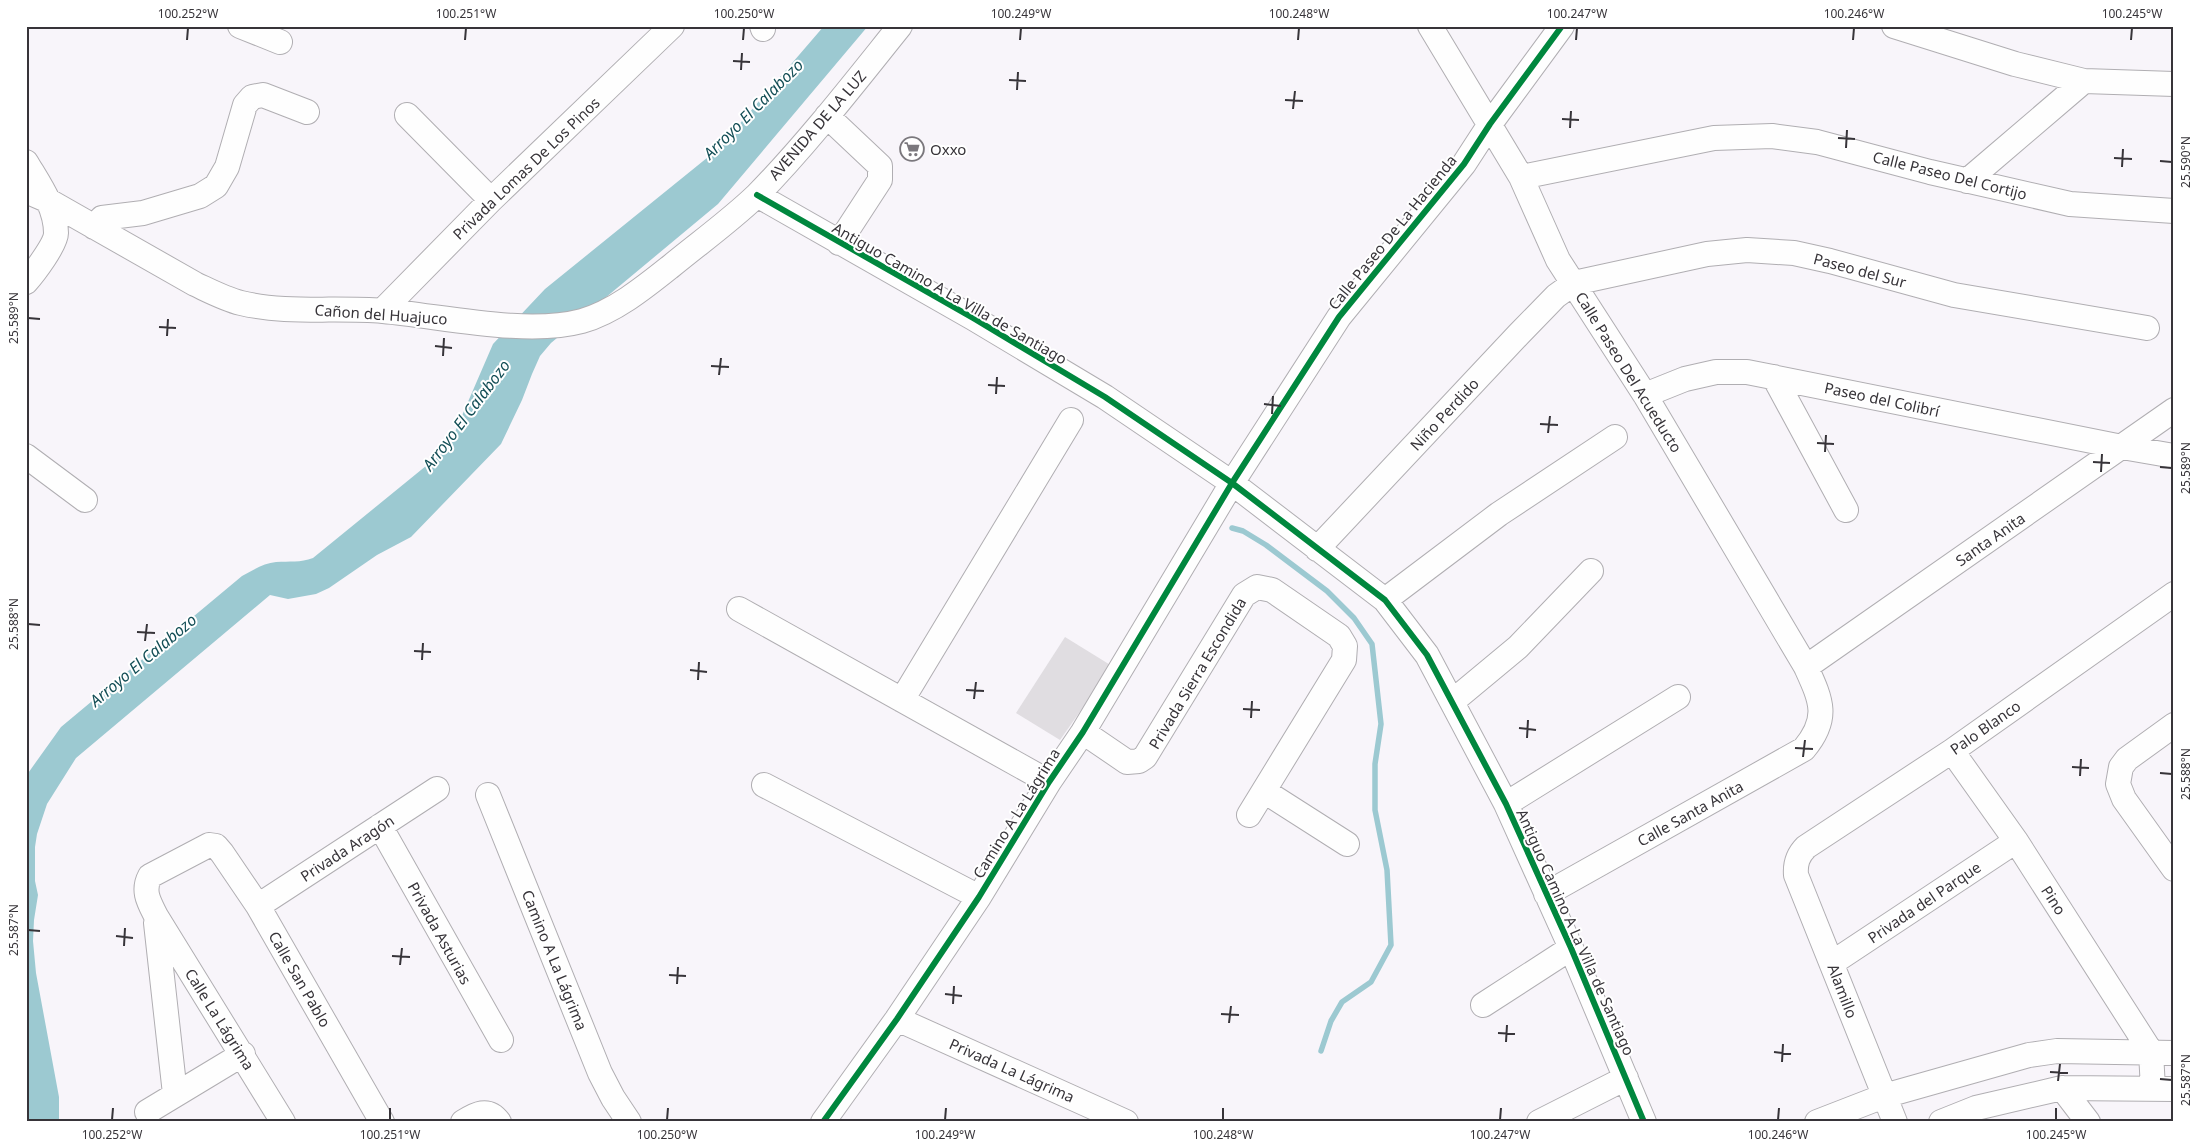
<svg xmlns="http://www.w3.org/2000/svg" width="2200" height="1148" font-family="'Noto Sans',sans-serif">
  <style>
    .water { fill: #9cc9d1 }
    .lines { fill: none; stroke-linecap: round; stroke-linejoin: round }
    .stream { stroke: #9cc9d1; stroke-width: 5.5 }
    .building { fill: #e0dde1 }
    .minor-casing { stroke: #b0aeb2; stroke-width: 26 }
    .minor { stroke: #fefefe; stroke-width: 24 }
    .cycleway-casing { stroke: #fff; stroke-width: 9 }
    .cycleway { stroke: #00873e; stroke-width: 6 }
    .ticks { fill: none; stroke: #373439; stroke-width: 2 }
    .labels { text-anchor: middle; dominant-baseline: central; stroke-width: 4; stroke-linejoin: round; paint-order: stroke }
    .street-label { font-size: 15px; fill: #373439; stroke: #fff }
    .poi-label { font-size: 15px; fill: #373439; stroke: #fff; text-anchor: start }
    .water-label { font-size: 16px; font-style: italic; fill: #134e56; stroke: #fff }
    .neatline { fill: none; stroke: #373439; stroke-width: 2 }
    .ticks-label { font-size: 12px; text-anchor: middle; fill: #373439 }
  </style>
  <rect width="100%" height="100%" fill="#f8f5fa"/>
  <!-- water -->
  <path class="water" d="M824,26h44l-150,178 -167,139 -11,13 -8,18 -10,26 -21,44 -90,93 -34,18 -48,33 -13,6 -28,5 -18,-4 -194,163 -29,46 -10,30 -2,13v34l3,14 -4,25 -1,21 3,32 23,124v22l-1,3h-32v-346l35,-49 181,-151c11,-6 22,-13 34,-14 14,-1 24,1 37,-4l135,-110 45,-104 52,-55 173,-140z"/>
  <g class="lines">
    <!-- stream -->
    <path class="stream" d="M1232,528l11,3 23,14 61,46 27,27 18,26 9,80 -6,40v46l12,60 4,75 -20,37 -29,20 -11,19 -10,30"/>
  </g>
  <!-- building -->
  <path class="building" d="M1065,637l47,29 -52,74 -44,-27z"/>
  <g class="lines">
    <!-- minor casing -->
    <g class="minor-casing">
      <path id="minor" d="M240,26l40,16
        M762,26l1,3
        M1430,26l91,151 37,83 87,135 161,272c15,33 24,51 -2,82l-258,145
        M1894,26l121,38 69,17 90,3
        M407,115l84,85
        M827,116l53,50v14l-41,63
        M26,162c13,22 30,45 30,71 0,11 -22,40 -30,49
        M1521,177l193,-39 58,-2 45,6 113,30 140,32 104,7
        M1967,181l117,-100
        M26,191l23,10 146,83c15,7 30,15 46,19 46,11 95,4 142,8 58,5 143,25 199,10 32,-9 63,-34 88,-54 29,-24 60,-46 87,-72 50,-51 98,-113 143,-169
        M757,195l216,123 132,79 127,86 153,117 42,55 79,149 65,144 73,174
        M94,227l8,-9 41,-5 57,-17 16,-10 11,-19 18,-62 7,-8 11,-2 44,17
        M382,311l109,-111 181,-174
        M1774,377l72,133
        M1645,395l40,-16 31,-7h31l375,75 52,9
        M26,456l59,44
        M1317,549l202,-215 37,-38 18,-13 133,-29 40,-4 47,3 36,8 124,34 193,33
        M1385,600l114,-86 116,-77
        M739,609l310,173
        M1806,667l368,-257
        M902,700l169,-280
        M1453,701l65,-54 73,-76
        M2174,725l-47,34 -6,8 -3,17 6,15 50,70
        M1083,732l44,30 12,-1 6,-4 99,-162 13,-8 15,3 67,46 6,10 -1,14 -95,155
        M1952,751l64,90 135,211 2,37
        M764,785l215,112
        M1264,791l83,53
        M488,795l112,278 13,25 16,24
        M1506,804l172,-107
        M380,826l121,214
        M258,906l179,-117
        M156,923l19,171
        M1832,963l184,-122
        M1483,1005l88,-57
        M897,1019l229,103
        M2062,1088l26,34
        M147,1112l96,-58
        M283,1122l-127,-206c-7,-14 -14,-25 -6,-40l59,-31 7,1 6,7 36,53 124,216
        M463,1122c13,-8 25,-15 36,0
        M823,1122l74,-103 82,-122 70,-115 34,-50 149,-249 107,-166 125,-153 26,-40 72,-98
        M1539,1122l87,-44
        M1817,1122l67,-26 145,-41 28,-4 117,2
        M1895,1122l-99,-247c-1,-12 2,-20 10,-28l146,-96 222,-157
        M1941,1122l35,-14 86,-20 112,1"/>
    </g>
    <!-- minor -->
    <use href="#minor" class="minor"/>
    <!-- cycleway casing -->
    <g class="cycleway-casing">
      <path id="cycleway" d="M757,195l216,123 132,79 127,86 153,117 42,55 79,149 65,144 73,174
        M823,1122l74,-103 82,-122 70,-115 34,-50 149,-249 107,-166 125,-153 26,-40 72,-98"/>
    </g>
    <!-- cycleway -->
    <use href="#cycleway" class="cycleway"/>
  </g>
  <!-- ticks -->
  <path class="ticks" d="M187,40l1,-12M465,40l1,-12M743,40l1,-12M1020,40l1,-12M1298,40l1,-12M1576,40l1,-12M1853,40l1,-12M2131,40l1,-12M733,61l17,1M741,70l1,-17M1009,80l17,1M1017,90l1,-18M1285,100l18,1M1293,109l2,-18M1562,119l17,1M1570,128l1,-17M1838,138l17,1M1846,148l1,-18M2114,158l18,1M2160,161l12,1M2122,167l1,-18M28,318l12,1M159,327l17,1M167,336l1,-17M435,346l17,2M443,356l1,-18M711,366l18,1M719,375l2,-17M988,385l17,1M996,394l1,-17M1264,404l17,2M1272,414l1,-18M1540,424l18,1M1548,433l2,-17M1817,443l17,1M1825,452l1,-17M2093,462l17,1M2160,467l12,1M2101,472l1,-18M28,624l12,1M137,632l18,1M145,641l2,-17M414,651l17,1M422,660l1,-17M690,670l17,2M698,680l1,-18M966,690l18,1M974,699l2,-17M1243,709l17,1M1251,718l1,-17M1519,728l17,2M1527,738l1,-18M1795,748l18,1M1803,757l2,-17M2072,767l17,1M2160,773l12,1M2080,776l1,-17M28,930l12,1M116,936l17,2M124,946l1,-18M392,956l18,1M400,965l2,-17M669,975l17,1M677,984l1,-17M945,994l17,2M953,1004l1,-18M1221,1014l18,1M1229,1023l2,-17M1498,1033l17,1M1506,1042l1,-17M1774,1052l17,2M1782,1062l1,-18M2050,1072l18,1M2160,1079l12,1M2058,1081l2,-17M112,1120l1,-12M390,1120v-12M667,1120l1,-12M945,1120l1,-12M1223,1120v-12M1500,1120l1,-12M1778,1120l1,-12M2056,1120v-12"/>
  <!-- icons -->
  <defs>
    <g id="supermarket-ring" transform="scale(1.25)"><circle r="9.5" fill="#fff" stroke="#7b787d" stroke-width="1.5"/><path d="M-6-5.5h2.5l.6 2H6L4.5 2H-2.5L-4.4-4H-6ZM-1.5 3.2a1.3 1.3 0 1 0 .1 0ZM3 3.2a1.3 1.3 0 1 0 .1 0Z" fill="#7b787d"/></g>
  </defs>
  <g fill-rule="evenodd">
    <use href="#supermarket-ring" x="912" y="149"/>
  </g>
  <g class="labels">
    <!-- street labels -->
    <g class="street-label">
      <text transform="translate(817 125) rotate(-49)">AVENIDA DE LA LUZ</text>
      <text transform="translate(526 168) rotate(-44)">Privada Lomas De Los Pinos</text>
      <text transform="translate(1950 175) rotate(14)">Calle Paseo Del Cortijo</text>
      <text transform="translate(1392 232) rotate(-51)">Calle Paseo De La Hacienda</text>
      <text transform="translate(1860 270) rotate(15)">Paseo del Sur</text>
      <text transform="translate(950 293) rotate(30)">Antiguo Camino A La Villa de Santiago</text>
      <text transform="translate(381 314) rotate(4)">Cañon del Huajuco</text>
      <text transform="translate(1629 372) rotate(58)">Calle Paseo Del Acueducto</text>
      <text transform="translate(1882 399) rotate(12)">Paseo del Colibrí</text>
      <text transform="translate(1444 414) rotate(-47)">Niño Perdido</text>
      <text transform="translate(1990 539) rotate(-35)">Santa Anita</text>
      <text transform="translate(1197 673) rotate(-59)">Privada Sierra Escondida</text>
      <text transform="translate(1985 727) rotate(-35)">Palo Blanco</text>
      <text transform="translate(1016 813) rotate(-58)">Camino A La Lágrima</text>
      <text transform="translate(1690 813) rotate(-29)">Calle Santa Anita</text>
      <text transform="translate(347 848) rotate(-33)">Privada Aragón</text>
      <text transform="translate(2054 900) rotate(57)">Pino</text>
      <text transform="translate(1924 902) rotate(-34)">Privada del Parque</text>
      <text transform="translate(1576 932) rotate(66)">Antiguo Camino A La Villa de Santiago</text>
      <text transform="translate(440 933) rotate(61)">Privada Asturias</text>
      <text transform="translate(555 960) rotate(68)">Camino A La Lágrima</text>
      <text transform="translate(300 979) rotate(60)">Calle San Pablo</text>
      <text transform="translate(1843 991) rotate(69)">Alamillo</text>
      <text transform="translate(220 1019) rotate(58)">Calle La Lágrima</text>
      <text transform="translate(1012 1070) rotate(24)">Privada La Lágrima</text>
    </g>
    <!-- poi labels -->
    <g class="poi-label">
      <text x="930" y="149">Oxxo</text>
    </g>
    <!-- water labels -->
    <g class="water-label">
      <text transform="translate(753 109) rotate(-45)">Arroyo El Calabozo</text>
      <text transform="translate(466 415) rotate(-53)">Arroyo El Calabozo</text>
      <text transform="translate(143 660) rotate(-40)">Arroyo El Calabozo</text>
    </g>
  </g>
  <!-- border -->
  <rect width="2200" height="1148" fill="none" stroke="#ffffff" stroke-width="55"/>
  <rect x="28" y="28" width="2144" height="1092" class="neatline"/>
  <g class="ticks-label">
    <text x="188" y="18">100.252°W</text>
    <text x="466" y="18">100.251°W</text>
    <text x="744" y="18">100.250°W</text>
    <text x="1021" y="18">100.249°W</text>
    <text x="1299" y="18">100.248°W</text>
    <text x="1577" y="18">100.247°W</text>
    <text x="1854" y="18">100.246°W</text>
    <text x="2132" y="18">100.245°W</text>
    <text transform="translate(2186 162) rotate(-90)" y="4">25.590°N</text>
    <text transform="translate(14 318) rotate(-90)" y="4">25.589°N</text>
    <text transform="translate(2186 468) rotate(-90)" y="4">25.589°N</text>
    <text transform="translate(14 624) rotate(-90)" y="4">25.588°N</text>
    <text transform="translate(2186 774) rotate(-90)" y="4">25.588°N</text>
    <text transform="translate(14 930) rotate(-90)" y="4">25.587°N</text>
    <text transform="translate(2186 1080) rotate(-90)" y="4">25.587°N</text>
    <text x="112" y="1139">100.252°W</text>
    <text x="390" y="1139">100.251°W</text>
    <text x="667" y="1139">100.250°W</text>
    <text x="945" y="1139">100.249°W</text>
    <text x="1223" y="1139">100.248°W</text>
    <text x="1500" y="1139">100.247°W</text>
    <text x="1778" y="1139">100.246°W</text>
    <text x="2056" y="1139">100.245°W</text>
  </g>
</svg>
